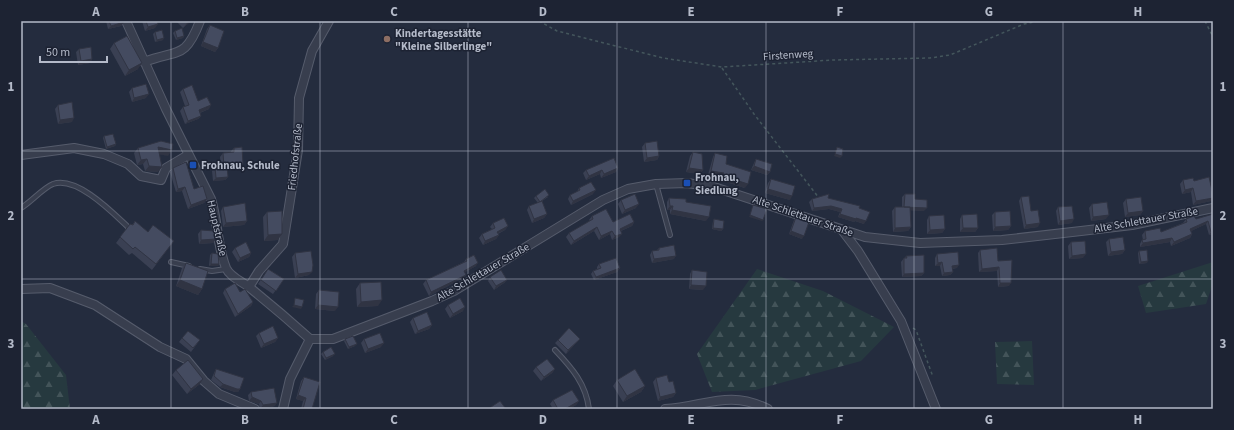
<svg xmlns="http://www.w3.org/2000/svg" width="1234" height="430" font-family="'Source Sans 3',sans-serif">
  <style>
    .forest { fill: url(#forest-firs) }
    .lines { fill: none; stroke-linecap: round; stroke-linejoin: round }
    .lane-casing { stroke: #565c6c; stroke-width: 6 }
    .street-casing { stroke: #565c6c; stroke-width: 10 }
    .path { stroke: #44565c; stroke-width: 1.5; stroke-dasharray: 3 3; stroke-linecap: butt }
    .lane { stroke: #383e4e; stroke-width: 4 }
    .street { stroke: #383e4e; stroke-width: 8 }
    .wall { fill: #3a4053 }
    .shaded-wall { fill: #303443 }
    .building { fill: #444b60; stroke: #303443 }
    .grid { fill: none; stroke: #b4bac9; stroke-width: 1; stroke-opacity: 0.55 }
    .education-dot { fill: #8d6e63; stroke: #1d2333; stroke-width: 1.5 }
    .transit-dot { fill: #1a4fb4; stroke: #1d2333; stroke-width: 1.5 }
    .labels { text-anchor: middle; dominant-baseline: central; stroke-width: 3; stroke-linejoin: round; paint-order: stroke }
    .poi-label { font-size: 11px; font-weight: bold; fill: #b4bac9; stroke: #1d2333; text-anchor: start }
    .street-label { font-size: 11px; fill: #b4bac9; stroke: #1d2333 }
    .neatline { fill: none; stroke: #b4bac9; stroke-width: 1.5 }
    .grid-label { font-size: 13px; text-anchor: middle; font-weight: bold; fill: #b4bac9 }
  </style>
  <defs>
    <pattern id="forest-firs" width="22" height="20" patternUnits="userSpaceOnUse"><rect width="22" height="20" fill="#26393f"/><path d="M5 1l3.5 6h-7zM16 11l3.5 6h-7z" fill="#435459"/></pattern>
  </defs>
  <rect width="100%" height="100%" fill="#242c3e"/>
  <!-- forest -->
  <path class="forest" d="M1213,262v21l-7,21 -60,9 -8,-27z
    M757,269l66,22 71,36 -33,34 -106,29 -43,2 -15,-38z
    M21,321l5,3 40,51 4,34h-49z
    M1032,341l2,44 -37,-1 -2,-42z"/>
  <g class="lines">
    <!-- lane casing -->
    <g class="lane-casing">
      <path id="lane" d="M656,184l14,51
        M21,208c10,-6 22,-20 32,-24 24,-8 59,28 75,43
        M171,262l18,4
        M200,269l12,2 14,-2
        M555,350c17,18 31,34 34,59"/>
    </g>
    <!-- street casing -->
    <g class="street-casing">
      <path id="street" d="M126,21l40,88 45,90c7,22 6,47 15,69 4,9 15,13 23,19 21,17 41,34 61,52
        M144,62c34,-13 41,-2 56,-41
        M21,155l53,-7 30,6 24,10 13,12 20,4 5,-12 22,-13
        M842,230l16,21 43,70 35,88
        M249,287l10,-16 24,-27 15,-94 1,-52 13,-47 17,-30
        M21,289l29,-1 45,17 65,42 26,12 18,22 15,13 36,15
        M310,339h23l99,-38 22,-10 149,-91 25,-11 28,-5 31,-1 27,4 151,50 55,6 82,-3 79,-9 51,-6 81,-17
        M283,409l7,-30 20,-40
        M665,409c40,-2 63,-20 103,0"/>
    </g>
    <!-- path -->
    <path class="path" d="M539,21l18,10 106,27 59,9 111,-7 97,-2 20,-3 74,-31 14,-3
      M1205,21l8,16
      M722,68l32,46 65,84
      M913,328l3,2 17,47"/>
    <!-- lane -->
    <use href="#lane" class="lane"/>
    <!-- street -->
    <use href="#street" class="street"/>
  </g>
  <!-- wall -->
  <path class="wall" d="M106,21h18v1l-3,4 -13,3z
    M142,21h15l-2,7 -10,3z
    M176,21h15l-8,7z
    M210,25l8,23 -3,4 -14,-6 6,-17z
    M175,31l9,5 -1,2 -7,2 -3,-7z
    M155,32l8,8 -8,2 -2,-8z
    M114,43l24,26 -13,7 -15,-27z
    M79,49l13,10 -2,4 -12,2 -2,-13z
    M132,88l14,10 -14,4 -3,-10z
    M183,89l15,12 11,8 -9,4 1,3 -3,3 -13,5 -5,-13 3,-4 2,-1 -5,-14z
    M58,105l14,17 -14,2 -3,-15z
    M104,136l12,8 -1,2 -9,3 -3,-11z
    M645,143l14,13 -2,4 -13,2 -2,-15z
    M138,148l30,8 -9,-2 -1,18 -13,-1 -2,-7 -6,1 -3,-12z
    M234,148l9,16 -3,4 -13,1 1,8 -3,3 -12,1 -1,-10 3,-4 6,-1 -1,-9 3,-4 8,-1v-1z
    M693,152l10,18 -3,4 -14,-2 4,-16z
    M715,153l30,35 -25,-8 1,-3 -13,-2 5,-18z
    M756,159l14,13 -3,3 -16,-5 3,-7z
    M173,168l21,21 13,10 -3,4 -16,6 -6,-18 -6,1 -6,-20z
    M618,168l-2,4 -15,6 -1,-4 -14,6 -3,-7 3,-3z
    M771,179l19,21 -25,-7 3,-10z
    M1183,180l11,1 19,14v3l-2,3 -18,4 -2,-13 -9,2 -2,-10z
    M579,188l14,6 -22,11 -3,-6 2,-4 7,-3z
    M905,194l10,5 9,12 -14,-1 1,17 -3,4 -15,1 -1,-21 3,-4h7v-10z
    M536,196l12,1 -6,4 5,13 -3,4 -12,5 -5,-13 2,-4 9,-3 -4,-5z
    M1021,197l10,14 7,16 -14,2 -5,-28z
    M669,198l17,4 20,19 -36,-7v-4h-3v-8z
    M828,198l31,10 5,16 -9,-3 -1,1 -16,-5 2,-5 -11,-3 -17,2 -3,-9 3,-3z
    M1126,199l17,12 -3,4 -15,2 -2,-14z
    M621,200l15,8 -14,6 -4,-10z
    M1092,204l14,15 -15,2 -2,-13z
    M223,207l24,14 -3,4 -21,2 -2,-16z
    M1058,207l14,16 -14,2 -2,-14z
    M267,212l11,28 -14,1 -1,-24z
    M995,212l16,14 -3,4 -15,1 -1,-16z
    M1213,214v20l-4,1 -3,-11 -15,7 1,3 -2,4 -19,8 -1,-4 -30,5v-3l2,-4h1l-1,-5 3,-4 16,1 22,-9 3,-4h10z
    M962,215l16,13 -3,4h-15v-13z
    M592,216l21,6h21l-2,4 -11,5 -2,6 -7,3 -2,-6 -11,6 -5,-9 -23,14 -5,-8 3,-4 21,-12 -1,-1z
    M929,216l16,13 -3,4 -15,1v-14z
    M796,217l6,22 -13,-5 5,-14z
    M714,219l9,10 -2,2 -9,-2 1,-8z
    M135,221l13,11 26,9 -22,29 -20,-17 -3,2 -13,-12 14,-19h3z
    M493,223l15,3 -3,4 -7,4 1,1 -3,4 -13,6 -4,-7 3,-4 10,-5 -2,-2z
    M201,230l15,9 -3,4 -14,1 -1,-10z
    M1109,239l16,11 -3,4 -14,2 -2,-14z
    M1071,242l12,16 -14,1 -1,-13z
    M235,248l16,5 -2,4 -11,5 -6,-10z
    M659,248l15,11 -22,4 -2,-8 2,-4h4z
    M980,250l18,11 11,25 -11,1 -1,-16 -18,1 -1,-19z
    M1139,251l8,12 -8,1 -1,-11z
    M212,253l7,11 -1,2h-9l1,-11z
    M295,253l14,22 -14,3 -3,-21z
    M937,254l20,14 -5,1 1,3 -3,3 -8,1 -2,-10h-5v-8z
    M906,256l18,17 -3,3 -19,1 -1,-15 3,-4h1z
    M466,259l10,7 -11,6 1,3 -3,3 -34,18 -6,-12 3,-4 38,-18z
    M186,263l16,26 -4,6 -22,-9 6,-18z
    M599,264l21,4 -3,4 -23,8 -3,-6 2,-3 4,-2v-2z
    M268,269l16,10 -11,15 -15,-10z
    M692,270l11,20 -14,-1 1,-15z
    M490,277l17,3 -3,3 -10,7 -6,-9z
    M360,283l18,23 -21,1 -1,-18z
    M225,289l15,3 13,10 -2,4 -16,11 -12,-24z
    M319,290l16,21 -20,-2 1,-15z
    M448,305l15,6 -13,7 -5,-9z
    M413,318l19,7 -3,4 -14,5 -5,-12z
    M259,333l19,5 -3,4 -14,6 -5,-12z
    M182,338l15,6 -6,8 -12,-10z
    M345,339l10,7 -7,3 -4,-8z
    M364,339l17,8 -16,6 -4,-10z
    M580,339l-3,3 -11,12 -11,-11 3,-3z
    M323,352l10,4 -8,4 -4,-6z
    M536,367l19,2 -3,4 -11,8 -8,-10z
    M216,369l24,20 -2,3h-3l-15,-5 -9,-7 3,-7z
    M176,370l24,14 -13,10 -15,-19z
    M304,377l8,32h-11l2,-8 -7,-2 5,-18z
    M656,378l13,4 7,11 -3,4 -15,4 -5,-19z
    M617,380l28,6 -4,6 -18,10 -10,-16z
    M251,392l24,14 -15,3 -1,-5 -10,-3 -1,-6z
    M553,400l26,1 -3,4 -7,4h-16l-3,-5z"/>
  <!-- shaded-wall -->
  <path class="shaded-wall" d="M189,21h2l-8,7 4,-5z
    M124,22l-3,4 -13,3 3,-3z
    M158,24l-3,4 -10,3 3,-4z
    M184,36l-1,2 -7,2 1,-2z
    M164,38l-1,2 -8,2 2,-2z
    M203,42l15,6 -3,4 -14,-6z
    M92,59l-2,4 -12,2 3,-4z
    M142,63l-4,6 -13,7 4,-6z
    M149,94l-3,4 -14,4 2,-4z
    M211,105l-2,4 -13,5 3,-4z
    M201,116l-3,3 -13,5 3,-3z
    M74,118l-2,4 -14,2 2,-4z
    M116,144l-1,2 -9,3 1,-2z
    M158,147l14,3 -4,6 -14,-3z
    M835,154l7,2 -2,2 -6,-2z
    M659,156l-2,4 -13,2 3,-4z
    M147,159l-4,5 -6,1 4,-5z
    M243,164l-3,4 -19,2 3,-4z
    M149,166l13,1 -4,5 -13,-1z
    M754,166l16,6 -3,3 -16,-5z
    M618,168l-2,4 -15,6 3,-4z
    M689,168l14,2 -3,4 -14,-2z
    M602,170l-2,4 -14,6 3,-4z
    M711,171l13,2 -3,4 -13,-2z
    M723,176l25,8 -3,4 -25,-8z
    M228,177l-3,3 -12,1 3,-3z
    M185,187l-3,4 -6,1 2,-3z
    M1193,188l-2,4 -9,2 3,-4z
    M768,189l24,7 -2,4 -25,-7z
    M596,190l-3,4 -22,11 2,-4z
    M1213,198l-2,3 -18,4 3,-4z
    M207,199l-3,4 -16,6 3,-4z
    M639,204l-3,4 -14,6 3,-4z
    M670,206h3l-3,4h-3z
    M831,206l11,3 -2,3 -11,-3 -17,2 2,-3z
    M904,207l23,1 -3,3 -22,-1z
    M672,210l37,7 -3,4 -36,-7z
    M1143,211l-3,4 -15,2 3,-4z
    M547,214l-3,4 -12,5 2,-4z
    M840,214l16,4 10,3 -2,3 -9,-3 -1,1 -16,-5z
    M750,215l13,5 -1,1 -13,-4z
    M1109,215l-3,4 -15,2 2,-4z
    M1074,219l-2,4 -14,2 2,-4z
    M247,221l-3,4 -21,2 3,-4z
    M1208,221l-2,3 -19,9 3,-4z
    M634,222l-2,4 -14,6 2,-3z
    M1040,223l-2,4 -14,2 2,-4z
    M508,226l-3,4 -11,5 3,-3z
    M1011,226l-3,4 -15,1 2,-4z
    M597,227l-3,4 -23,14 3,-4z
    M911,227l-3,4 -15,1 2,-4z
    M713,228l10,1 -2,2 -9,-2z
    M963,228h15l-3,4h-15z
    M945,229l-3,4 -15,1 3,-4z
    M612,231l-2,3 -11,6 2,-4z
    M791,231l13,5 -2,3 -13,-5z
    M1213,231v3l-4,1 2,-3z
    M282,234l-4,6 -14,1 4,-6z
    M622,234l-3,3 -7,3 3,-4z
    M1192,234l-2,4 -19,8 3,-4z
    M499,235l-3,4 -13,6 2,-4z
    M1172,238l-2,4 -30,5 3,-4z
    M216,239l-3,4 -14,1 2,-4z
    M1125,250l-3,4 -14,2 3,-4z
    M251,253l-2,4 -11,5 2,-4z
    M1086,254l-3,4 -14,1 3,-3z
    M676,256l-2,3 -22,4 2,-4z
    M1148,261l-1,2 -8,1 2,-2z
    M942,262l-2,4h-5l3,-3z
    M478,263l-2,3 -14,8 2,-3z
    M211,264h8l-1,2h-9z
    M959,265l-2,3 -7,1 2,-3z
    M999,267l-2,4 -18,1 3,-3z
    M620,268l-3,4 -23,8 2,-3z
    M312,272l-3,3 -14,3 3,-4z
    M953,272l-3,3 -8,1 2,-3z
    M924,273l-3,3 -19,1 2,-3z
    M466,275l-3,3 -34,18 2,-4z
    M180,280l22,9 -4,6 -22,-9z
    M507,280l-3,3 -10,7 2,-4z
    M1000,283h11l-2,3 -11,1z
    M691,285l15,1 -3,4 -14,-1z
    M382,300l-4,6 -21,1 4,-5z
    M253,302l-2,4 -16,11 3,-3z
    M294,305l8,2 -1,2 -9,-2z
    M318,305l20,2 -3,4 -20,-2z
    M465,307l-2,4 -13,7 3,-4z
    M432,325l-3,4 -14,5 3,-3z
    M278,338l-3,4 -14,6 3,-4z
    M580,339l-3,3 -11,12 2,-4z
    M384,343l-3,4 -16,6 3,-4z
    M357,344l-2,2 -7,3 1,-2z
    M335,354l-2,2 -8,4 1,-2z
    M555,369l-3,4 -11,8 3,-4z
    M203,379l-3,5 -13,10 4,-5z
    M223,384l17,5 -2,3h-3l-15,-5z
    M645,386l-4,6 -18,10 4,-6z
    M676,393l-3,4 -15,4 2,-4z
    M298,395l8,3 -3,3 -7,-2z
    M252,397l9,4 -2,3 -10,-3z
    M579,401l-3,4 -7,4h-4z
    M277,403l-2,3 -15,3 3,-4z"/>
  <!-- building -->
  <path class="building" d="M109,21h15v1l-13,4z
    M146,21h11l1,3 -10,3z
    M210,25l14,6 -6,17 -15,-6z
    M182,28l2,8 -7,2 -2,-7z
    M162,30l2,8 -7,2 -2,-8z
    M127,36l15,27 -13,7 -15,-27z
    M91,47l1,12 -11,2 -2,-12z
    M146,84l3,10 -15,4 -2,-10z
    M192,85l6,16 9,-4 4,8 -12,5 2,6 -13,5 -5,-14 6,-2 -6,-16z
    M72,102l2,16 -14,2 -2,-15z
    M113,134l3,10 -9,3 -3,-11z
    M161,141l12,3 -1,6 -14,-3 4,20 -13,-1 -2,-7 -6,1 -3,-12z
    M657,141l2,15 -12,2 -2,-15z
    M242,147l1,17 -19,2 -1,-13 11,-1v-4z
    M837,147l6,2 -1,7 -7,-2z
    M693,152l9,2 1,16 -14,-2z
    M715,153l12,3 -1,8 25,8 -3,12 -25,-8 1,-3 -13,-2z
    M614,158l4,10 -14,6 -2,-4 -13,6 -3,-6z
    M756,159l16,5 -2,8 -16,-6z
    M186,162l8,27 9,-3 4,13 -16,6 -6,-18 -7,2 -5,-21z
    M227,166l1,11 -12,1 -1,-11z
    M1209,177l4,18v3l-17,3 -3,-13 -8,2 -2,-10 10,-2 1,3z
    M771,179l24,7 -3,10 -24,-7z
    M591,182l5,8 -23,11 -3,-6 10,-5 -1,-2z
    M545,189l4,6 -9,7 -4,-6z
    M635,194l4,10 -14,6 -4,-10z
    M829,194l-1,4 32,8 -1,2 11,4 -4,9 -10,-3v1l-16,-5 2,-5 -11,-3 -17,2 -2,-9z
    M905,194h10v5l12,1v8l-23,-1z
    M1029,196l2,15 7,-1 2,13 -14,2 -5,-28z
    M1141,197l2,14 -15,2 -2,-14z
    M669,198l17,1v3l25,4 -2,11 -37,-7 1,-4h-3z
    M542,201l5,13 -13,5 -5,-13z
    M1107,202l2,13 -16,2 -1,-13z
    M245,203l2,18 -21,2 -3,-16z
    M753,205l14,4 -4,11 -13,-5z
    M1072,206l2,13 -14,2 -2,-14z
    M895,207h15l1,20 -16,1z
    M606,209l7,13 17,-8 4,8 -14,7 2,5 -7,2 -3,-5 -11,5 -4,-9 -23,14 -5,-8 24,-14 -1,-3z
    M282,211v23l-14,1 -1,-23z
    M1010,211l1,15 -16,1v-15z
    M977,214l1,14h-15l-1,-13z
    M1213,214v17l-2,1 -3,-11 -18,8 2,5 -18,8 -2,-4 -29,5 -1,-3 4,-1 -1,-8 15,-3 1,4 26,-10 -1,-3 8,-3 2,3z
    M944,215l1,14 -15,1 -1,-14z
    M796,217l13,5 -5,14 -13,-5z
    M504,218l4,8 -11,6 2,3 -14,6 -3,-7 13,-6 -2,-5z
    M714,219l10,2 -1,8 -10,-1z
    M135,221l13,11 5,-7 21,16 -18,23 -21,-17 -2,2 -13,-12 10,-13 3,1z
    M201,230l14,1 1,8 -15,1z
    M1123,237l2,13 -14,2 -2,-13z
    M1085,241l1,13 -14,2 -1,-14z
    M246,242l5,11 -11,5 -5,-10z
    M674,245l2,11 -22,3 -2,-8 7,-1v-2z
    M997,248l1,13 14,-1 -1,23h-11l-1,-16 -17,2 -2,-19z
    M1147,250l1,11 -7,1 -2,-11z
    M311,251l2,14 -1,7 -14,2 -3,-21z
    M958,252l1,13 -7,1 1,6 -9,1 -2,-11 -4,1 -1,-9z
    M212,253l6,1 1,10h-8z
    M474,255l4,8 -14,8 2,4 -35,17 -5,-12 41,-19 -1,-2z
    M924,255v18l-20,1v-16h3l-1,-2z
    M616,258l4,10 -24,9 -3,-6 8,-3 -2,-4z
    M186,263l22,8 -6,18 -22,-9z
    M268,269l16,10 -8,12 -15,-11z
    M501,270l6,10 -11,6 -6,-9z
    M692,270l15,2 -1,14 -15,-1z
    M381,282l1,18 -21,2 -1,-19z
    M235,283l5,9 5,-3 8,13 -15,12 -13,-25z
    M319,290l20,2 -1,15 -20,-2z
    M295,298l9,2 -2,7 -8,-2z
    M460,298l5,9 -12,7 -5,-9z
    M427,312l5,13 -14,6 -5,-13z
    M273,326l5,12 -14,6 -5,-11z
    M569,328l11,11 -12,11 -10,-10z
    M188,331l12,9 -7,8 -11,-10z
    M380,333l4,10 -16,6 -4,-10z
    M353,336l4,8 -8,3 -4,-8z
    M331,347l4,7 -9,4 -3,-6z
    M547,359l8,10 -11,8 -8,-10z
    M188,360l15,19 -12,10 -15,-19z
    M216,369l28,9 -4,11h-3l-14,-5 -9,-8z
    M635,369l10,17 -18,10 -10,-16z
    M667,375l2,7 4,-1 3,12 -16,4 -4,-19z
    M304,377l16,5 -8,27h-9l3,-11 -8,-3z
    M274,388l3,15 -14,2 -2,-4 -9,-4 -1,-5z
    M572,390l7,11 -14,8h-7l-5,-9z
    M500,401l6,8h-18z"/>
  <!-- grid -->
  <path class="grid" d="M171,21v388M320,21v388M468,21v388M617,21v388M766,21v388M914,21v388M1063,21v388M21,151h1192M21,279h1192"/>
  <!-- markers -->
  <circle class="education-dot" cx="387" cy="39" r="4"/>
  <g class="transit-dot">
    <rect x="189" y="161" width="8" height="8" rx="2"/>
    <rect x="683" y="179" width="8" height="8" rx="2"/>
  </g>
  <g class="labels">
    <!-- poi labels -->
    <g class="poi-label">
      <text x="395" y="33">Kindertagesstätte<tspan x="395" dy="13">"Kleine Silberlinge"</tspan></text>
      <text x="201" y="165">Frohnau, Schule</text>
      <text x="695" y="177">Frohnau,<tspan x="695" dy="13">Siedlung</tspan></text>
    </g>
    <!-- street labels -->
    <g class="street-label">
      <text transform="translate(788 55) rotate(-4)">Firstenweg</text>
      <text transform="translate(295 157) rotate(-84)">Friedhofstraße</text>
      <text transform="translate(803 216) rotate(19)">Alte Schlettauer Straße</text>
      <text transform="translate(1146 220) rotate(-10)">Alte Schlettauer Straße</text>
      <text transform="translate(217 228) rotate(77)">Hauptstraße</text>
      <text transform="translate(483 272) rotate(-30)">Alte Schlettauer Straße</text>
    </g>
  </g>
  <!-- border -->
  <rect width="1234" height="430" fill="none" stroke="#1d2333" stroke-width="44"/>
  <!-- scale -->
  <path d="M40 56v6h67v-6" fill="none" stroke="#b4bac9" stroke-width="2"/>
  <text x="46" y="56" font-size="12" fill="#b4bac9" stroke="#1d2333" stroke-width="3" paint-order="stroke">50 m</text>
  <rect x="22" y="22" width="1190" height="386" class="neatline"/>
  <g class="grid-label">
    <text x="96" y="16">A</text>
    <text x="245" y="16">B</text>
    <text x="394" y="16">C</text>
    <text x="543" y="16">D</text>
    <text x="691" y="16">E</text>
    <text x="840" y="16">F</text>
    <text x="989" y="16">G</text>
    <text x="1138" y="16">H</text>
    <text x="11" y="91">1</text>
    <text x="1223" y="91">1</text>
    <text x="11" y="220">2</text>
    <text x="1223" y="220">2</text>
    <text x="11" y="348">3</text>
    <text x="1223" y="348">3</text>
    <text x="96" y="424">A</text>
    <text x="245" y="424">B</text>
    <text x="394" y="424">C</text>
    <text x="543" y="424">D</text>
    <text x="691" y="424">E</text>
    <text x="840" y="424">F</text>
    <text x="989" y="424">G</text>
    <text x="1138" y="424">H</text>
  </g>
</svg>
